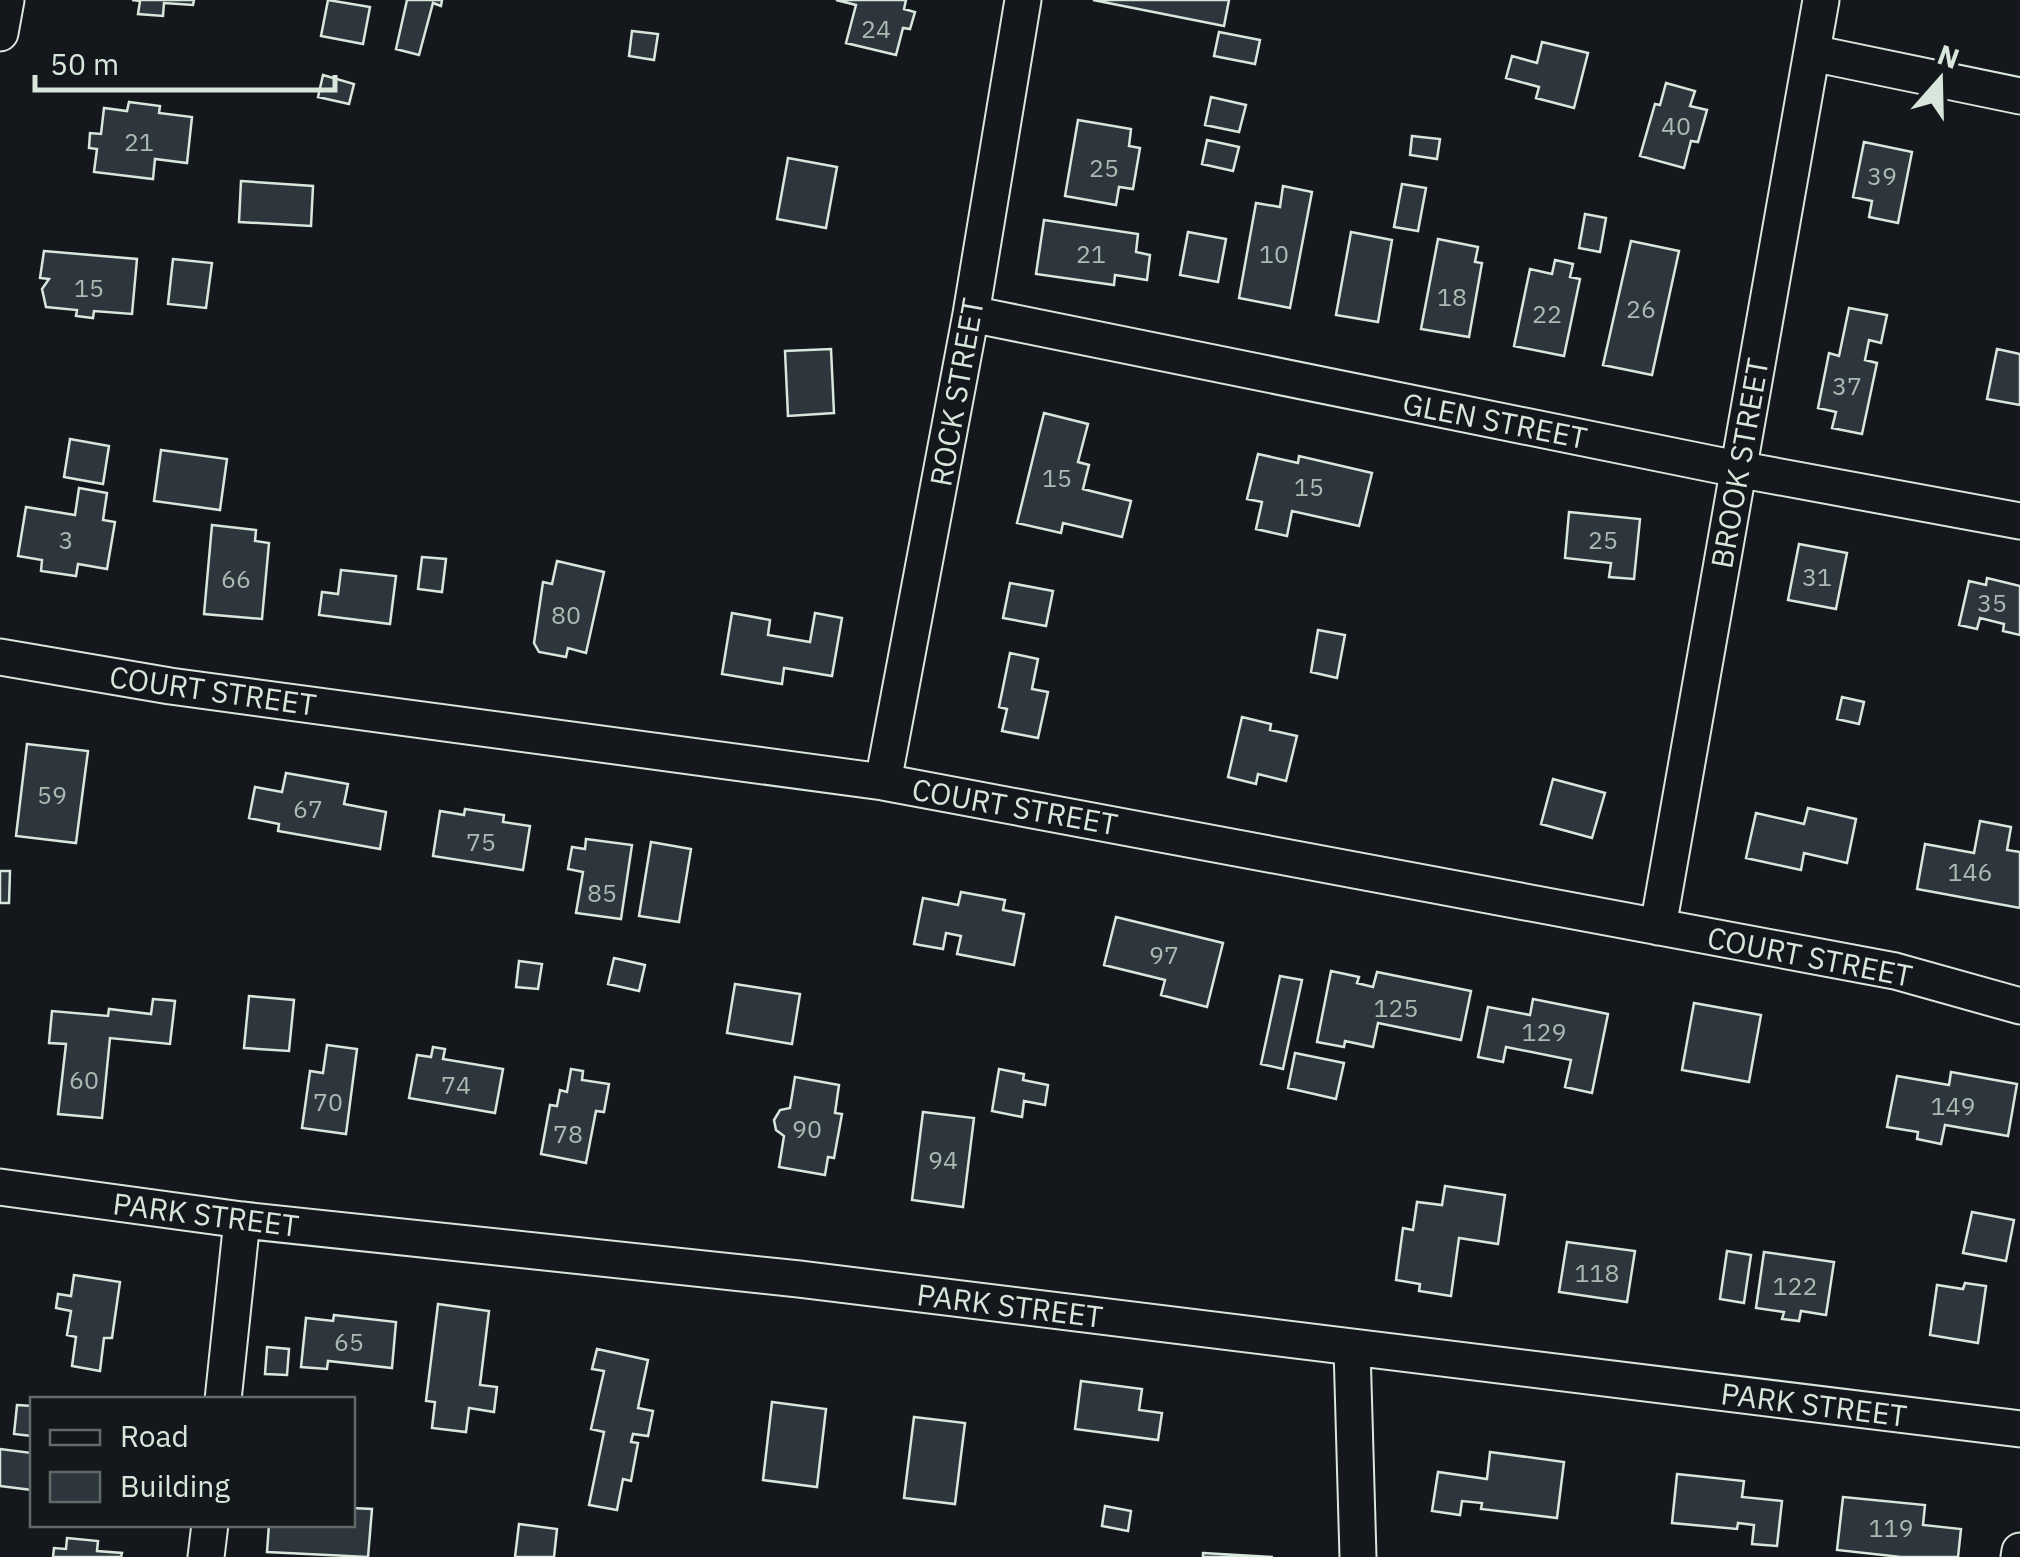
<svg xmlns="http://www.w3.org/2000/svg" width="2020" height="1557" font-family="'IBM Plex Sans',sans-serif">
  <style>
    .building { fill: #2c363c; stroke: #d8e6dc; stroke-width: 2.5 }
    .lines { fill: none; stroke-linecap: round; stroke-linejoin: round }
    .street-casing { stroke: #d8e6dc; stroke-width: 39 }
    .street { stroke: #14181c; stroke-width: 35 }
    .labels { text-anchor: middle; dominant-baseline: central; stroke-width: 8; stroke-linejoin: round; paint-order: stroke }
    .number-label { font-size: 25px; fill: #adbab4 }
    .street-label { font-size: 30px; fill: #d8e6dc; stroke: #14181c }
  </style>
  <rect width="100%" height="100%" fill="#14181c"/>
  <!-- building -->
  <path class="building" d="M132,0h62l-1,5 -29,-2 -1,13 -25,-2 2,-13z
    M328,0l42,7 -7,37 -42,-8z
    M407,0h35l-1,6 -8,-3 -14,52 -23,-6z
    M836,0h70l-2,9 11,3 -5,17 -7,-1 -7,27 -50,-12 10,-38z
    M1093,0h136l-5,26z
    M632,31l26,3 -4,26 -25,-4z
    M1219,32l41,8 -5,24 -41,-8z
    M1542,42l46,11 -14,55 -38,-10 3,-11 -33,-9 6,-22 25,7z
    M323,75l31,9 -5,20 -31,-7z
    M1666,83l29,8 -5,15 17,4 -9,32 -7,-1 -7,27 -44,-12 15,-52 5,1z
    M1211,97l35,8 -7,27 -34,-7z
    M129,102l31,4 -1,7 33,4 -5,46 -32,-4 -2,20 -59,-7 3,-23 -8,-1 1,-15 11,1 3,-26 23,3z
    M1078,120l53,9 -2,17 11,2 -7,41 -14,-2 -3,18 -51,-9z
    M1412,136l28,3 -3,20 -27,-4z
    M1207,140l32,7 -6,24 -31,-7z
    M1864,142l48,10 -14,71 -29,-6 3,-16 -19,-4z
    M788,158l49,9 -11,61 -49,-9z
    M241,181l72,5 -2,40 -72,-4z
    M1402,184l24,4 -8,43 -24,-4z
    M1283,186l29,6 -22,116 -51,-10 17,-95 24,4z
    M1585,214l21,4 -6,34 -21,-4z
    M1044,220l94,14 -2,18 14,3 -3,25 -32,-5 -1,10 -78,-11z
    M1188,232l38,7 -8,43 -38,-7z
    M1351,232l41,8 -14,82 -42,-7z
    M1438,239l40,8 -3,15 7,1 -13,74 -48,-8z
    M1631,241l48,10 -27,124 -49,-10z
    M44,251l93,8 -5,55 -38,-3 -1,7 -17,-2 1,-6 -31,-3 -4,-18 7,-10 -9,-1z
    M173,259l39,4 -6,45 -38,-4z
    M1555,260l18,4 -3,13 10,2 -16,77 -50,-10 16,-77 22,5z
    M1849,308l38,7 -6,28 -12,-3 -4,20 12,3 -15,71 -30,-6 4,-16 -18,-4 11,-55 10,3z
    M831,349l3,64 -46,3 -3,-65z
    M1997,349l23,5v51l-33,-6z
    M1044,413l44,11 -10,38 11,3 -6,24 48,12 -9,36 -59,-14 -2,10 -44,-10z
    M70,439l39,7 -6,38 -39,-7z
    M161,450l66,9 -7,51 -66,-9z
    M1258,454l40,9 1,-7 73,17 -13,53 -67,-15 -5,25 -31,-7 6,-27 -15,-3z
    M79,488l28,5 -4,27 12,2 -8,47 -29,-5 -2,12 -35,-5 1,-11 -24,-4 8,-49 49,8z
    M1569,512l71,7 -6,60 -25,-2 2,-14 -46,-5z
    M212,525l44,5 -1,11 14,2 -7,76 -58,-5z
    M1799,544l48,9 -11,56 -48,-9z
    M422,557l24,2 -4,33 -24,-3z
    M557,561l47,11 -18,81 -18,-5 -2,9 -27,-5 -5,-9 9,-61 9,2z
    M341,570l55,6 -6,48 -71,-9 3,-23 16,2z
    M1987,578l33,8v49l-17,-4 1,-7 -24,-6 -3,11 -18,-4 10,-44 17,4z
    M1010,583l43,8 -7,35 -43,-8z
    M732,613l38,7 -2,15 42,7 5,-29 27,5 -10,58 -48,-8 -2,16 -60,-10z
    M1318,630l27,5 -8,43 -26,-6z
    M1010,653l28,6 -6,30 16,3 -10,46 -36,-7 5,-22 -8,-2z
    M1842,697l22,5 -5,22 -22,-5z
    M1242,717l29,7 -1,6 27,6 -11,45 -28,-7 -2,10 -28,-7z
    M27,744l61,7 -12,92 -60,-7z
    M286,773l62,11 -4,20 42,8 -6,37 -102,-18 1,-7 -30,-6 6,-31 27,5z
    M1553,779l52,14 -13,45 -51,-14z
    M1808,808l48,11 -9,44 -43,-10 -3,17 -55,-12 10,-45 48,11z
    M465,809l39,6 -1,7 27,4 -7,44 -90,-14 7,-45 24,4z
    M1980,821l31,6 -4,23 13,2v56l-103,-19 8,-45 49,9z
    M586,839l46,6 -11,74 -45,-6 7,-41 -15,-3 4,-22 13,2z
    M651,842l40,7 -12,73 -40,-6z
    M0,871h10l-1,32h-9z
    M961,892l44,8 -2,10 21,4 -10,51 -57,-11 4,-18 -15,-3 -3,16 -29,-5 9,-46 35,7z
    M1116,917l107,26 -16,64 -46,-12 4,-15 -61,-15z
    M614,958l31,7 -6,26 -31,-7z
    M519,961l23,3 -4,25 -22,-2z
    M1331,971l28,6 -2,6 16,4 4,-15 94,19 -10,49 -83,-17 -5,24 -28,-6 -1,6 -27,-5z
    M1280,976l22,4 -19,89 -22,-5z
    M735,984l65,10 -8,50 -65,-11z
    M249,996l45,4 -5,51 -45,-3z
    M153,999l22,2 -5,43 -60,-6 -8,80 -44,-4 8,-70 -17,-1 3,-32 56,5 1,-7 42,5z
    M1533,999l75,15 -16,79 -27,-6 6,-27 -65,-13 -3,15 -25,-5 10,-50 42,8z
    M1694,1003l67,12 -12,67 -67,-12z
    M327,1045l30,4 -11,85 -44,-6 8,-57 13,2z
    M433,1047l12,2 -2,10 60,10 -8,44 -86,-15 8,-43 14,2z
    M1295,1053l49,10 -8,36 -48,-11z
    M571,1069l12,2 -1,9 27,4 -5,28 -8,-1 -10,52 -45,-9 9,-49 7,1 3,-16 7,2z
    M999,1069l25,5 -1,6 25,5 -3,20 -21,-4 -2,16 -30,-6z
    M1951,1072l66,12 -9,52 -63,-11 -4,19 -24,-5 1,-7 -31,-5 10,-51 52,9z
    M795,1077l44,8 -4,28 7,1 -8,44 -6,-1 -3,18 -46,-8 5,-31 -8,-6 -2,-10 6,-10 10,-2z
    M923,1112l51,6 -11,89 -51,-7z
    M1445,1186l60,9 -7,49 -39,-6 -8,58 -32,-5 1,-7 -24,-4 7,-52 10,2 4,-28 25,3z
    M1972,1212l42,8 -8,41 -43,-8z
    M1567,1242l68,9 -8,51 -68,-10z
    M1727,1251l24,4 -7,48 -24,-4z
    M1764,1252l70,10 -8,53 -25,-4 -2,10 -17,-2 2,-7 -28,-4z
    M74,1275l46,7 -8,56h-8l-4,33 -28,-5 4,-29 -9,-2 4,-24 -15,-3 2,-14 13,2z
    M1965,1283l21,3 -8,57 -48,-8 7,-50 26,4z
    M438,1304l51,7 -9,74 17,2 -3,25 -25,-4 -3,24 -34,-4 3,-26 -9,-1z
    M334,1315l62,7 -4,46 -64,-7 -1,8 -26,-2 5,-49 27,3z
    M267,1347l22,2 -2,26 -22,-1z
    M597,1349l51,11 -10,48 15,3 -5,25 -15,-2 -2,8 7,1 -7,38 -8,-2 -6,31 -28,-5 15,-73 -13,-3 13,-58 -12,-2z
    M1081,1381l61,8 -3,21 23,3 -4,27 -83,-11z
    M772,1402l54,7 -9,78 -54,-7z
    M17,1405l15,1v30l-18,-2z
    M914,1417l51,6 -10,81 -51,-6z
    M0,1449l32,4v37l-32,-4z
    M1490,1452l74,10 -7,56 -76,-9 1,-6 -20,-2 -2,14 -28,-4 6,-39 49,7z
    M1677,1474l67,7 -2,16 40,4 -5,45 -25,-2 2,-19 -16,-2 -1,6 -65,-6z
    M1843,1497l82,8 -2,20 38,4 -3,28h-57l-64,-7z
    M1105,1506l26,5 -3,20 -26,-5z
    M352,1508l20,1 -4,48 -101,-5 2,-28h83z
    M519,1524l38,5 -3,28h-39z
    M67,1538l31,3 -1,10 25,2 -1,4h-68l1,-9 12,1z
    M1203,1553l70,4h-70z"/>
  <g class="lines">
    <!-- street casing -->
    <g class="street-casing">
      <path id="street" d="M0,33l6,-33
        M1812,53l208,43
        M971,314l766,155 283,52
        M0,657l170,29 713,96 1012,189 125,35
        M883,782l88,-468 52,-314
        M1658,927l163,-927
        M0,1187l242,33 557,59 1221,150
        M1352,1348l6,209
        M223,1400l19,-180
        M206,1557l4,-33
        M2019,1557l1,-6"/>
    </g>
    <!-- street -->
    <use href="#street" class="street"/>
  </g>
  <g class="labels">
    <!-- number labels -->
    <g class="number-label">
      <text x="876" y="28">24</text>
      <text x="1676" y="125">40</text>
      <text x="139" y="141">21</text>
      <text x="1104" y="167">25</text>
      <text x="1882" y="175">39</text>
      <text x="1091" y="253">21</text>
      <text x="1274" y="253">10</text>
      <text x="89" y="287">15</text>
      <text x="1452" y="296">18</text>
      <text x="1641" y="308">26</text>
      <text x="1547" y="313">22</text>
      <text x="1847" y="385">37</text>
      <text x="1057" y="477">15</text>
      <text x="1309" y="486">15</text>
      <text x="66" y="539">3</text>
      <text x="1603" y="539">25</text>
      <text x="1817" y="576">31</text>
      <text x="236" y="578">66</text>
      <text x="1992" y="602">35</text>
      <text x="566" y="614">80</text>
      <text x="52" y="794">59</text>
      <text x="308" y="808">67</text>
      <text x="481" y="841">75</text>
      <text x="1970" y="871">146</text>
      <text x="602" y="892">85</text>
      <text x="1164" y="954">97</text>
      <text x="1396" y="1007">125</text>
      <text x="1544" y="1031">129</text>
      <text x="84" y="1079">60</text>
      <text x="456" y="1084">74</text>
      <text x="328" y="1101">70</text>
      <text x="1953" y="1105">149</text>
      <text x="807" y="1128">90</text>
      <text x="568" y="1133">78</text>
      <text x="943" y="1159">94</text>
      <text x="1597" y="1272">118</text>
      <text x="1795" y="1285">122</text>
      <text x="349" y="1341">65</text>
      <text x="1891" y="1527">119</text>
    </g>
    <!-- street labels -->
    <g class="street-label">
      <text transform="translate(956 392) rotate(-80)">ROCK STREET</text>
      <text transform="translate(1495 420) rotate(11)">GLEN STREET</text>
      <text transform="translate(1739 463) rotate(-80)">BROOK STREET</text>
      <text transform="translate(213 690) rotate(8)">COURT STREET</text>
      <text transform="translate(1015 806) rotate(10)">COURT STREET</text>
      <text transform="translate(1810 956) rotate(11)">COURT STREET</text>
      <text transform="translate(206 1214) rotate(7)">PARK STREET</text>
      <text transform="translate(1010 1305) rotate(7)">PARK STREET</text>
      <text transform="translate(1814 1404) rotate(7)">PARK STREET</text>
    </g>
  </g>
  <!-- legend -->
  <rect x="30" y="1397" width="325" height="130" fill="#14181c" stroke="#626a69" stroke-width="2.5"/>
  <rect x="50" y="1430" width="50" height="15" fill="#14181c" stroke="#626a69" stroke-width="2.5"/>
  <text x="120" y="1447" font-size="30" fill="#d8e6dc">Road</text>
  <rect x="50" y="1472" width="50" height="30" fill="#2c363c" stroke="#626a69" stroke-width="2.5"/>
  <text x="120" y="1497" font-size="30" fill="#d8e6dc">Building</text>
  <!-- north arrow -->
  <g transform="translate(1940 80) rotate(20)" stroke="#14181c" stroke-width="8" paint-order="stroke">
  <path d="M0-8L18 38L0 25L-18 38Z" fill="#d8e6dc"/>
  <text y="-15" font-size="28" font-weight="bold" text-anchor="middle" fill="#d8e6dc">N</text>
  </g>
  <!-- scale -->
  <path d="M35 75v15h300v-15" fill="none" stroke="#d8e6dc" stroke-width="5"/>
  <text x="50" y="75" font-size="30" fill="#d8e6dc" stroke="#14181c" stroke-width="8" paint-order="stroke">50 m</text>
</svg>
